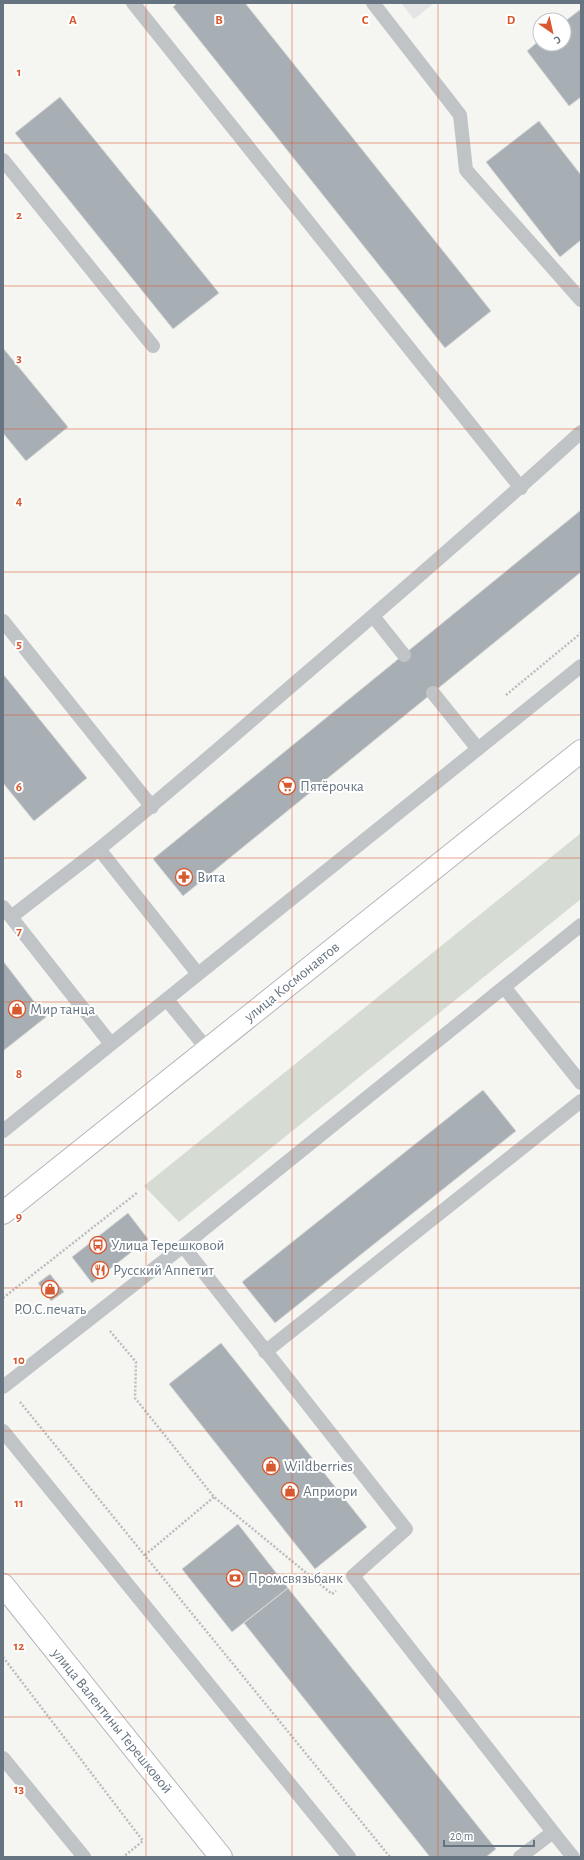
<svg xmlns="http://www.w3.org/2000/svg" width="584" height="1860" font-family="'Alegreya Sans',sans-serif">
  <style>
    .built { fill: #e3e4e3 }
    .green { fill: #d6dcd3 }
    .building { fill: #a8afb4; stroke: #d6d6d4 }
    .lines { fill: none; stroke-linecap: round; stroke-linejoin: round }
    .secondary-casing { stroke: #b3b7bb; stroke-width: 24 }
    .path { stroke: #babcbe; stroke-width: 2.5; stroke-dasharray: 2 2; stroke-linecap: butt }
    .lane { stroke: #c0c4c7; stroke-width: 14 }
    .secondary { stroke: #fff; stroke-width: 22 }
    .grid { fill: none; stroke: #d8592f; stroke-width: 1; stroke-opacity: 0.55 }
    .labels { text-anchor: middle; dominant-baseline: central; stroke-width: 4; stroke-linejoin: round; paint-order: stroke }
    .poi-label { font-size: 15px; fill: #667481; stroke: #fff; text-anchor: start }
    .street-label { font-size: 15px; fill: #667481; stroke: #fff }
    .grid-label { font-size: 13px; text-anchor: middle; font-weight: bold; fill: #d8592f; stroke: #fff; stroke-width: 4; stroke-linejoin: round; paint-order: stroke }
  </style>
  <rect width="100%" height="100%" fill="#f5f5f2"/>
  <!-- built -->
  <path class="built" d="M401,3h33l-20,16z"/>
  <!-- green -->
  <path class="green" d="M581,833v66l-402,323 -35,-36z"/>
  <!-- building -->
  <path class="building" d="M177,3h68l246,308 -46,37 -272,-341z
    M581,9v88l-12,9 -42,-55 13,-11v4h24v-22z
    M60,97l159,196 -46,36 -158,-196z
    M539,121l42,54v65l-21,17 -74,-95z
    M3,348l65,79 -42,34 -23,-28z
    M581,510v62l-398,324 -30,-37z
    M3,674l84,104 -53,43 -31,-38z
    M3,961l43,56 -43,34z
    M483,1090l33,41 -241,192 -33,-41z
    M128,1213l20,26 -56,44 -20,-26z
    M50,1274l14,18 -13,9 -13,-18z
    M221,1343l146,184 -52,42 -146,-185z
    M238,1524l50,64 -56,44 -50,-63z
    M288,1588l208,261 -10,8h-56l-186,-234z"/>
  <g class="lines">
    <!-- secondary casing -->
    <g class="secondary-casing">
      <path id="secondary" d="M3,1213l578,-462
        M3,1585l218,272"/>
    </g>
    <!-- path -->
    <path class="path" d="M506,695l75,-62
      M3,1298l135,-106
      M110,1331l26,31 -1,36 79,99 118,97 4,-3
      M20,1402l370,455
      M145,1555l69,-58
      M3,1657l140,184 -20,16"/>
    <!-- lane -->
    <path class="lane" d="M133,3l388,485
      M373,3l87,112 6,55 115,130
      M3,160l150,186
      M373,616l31,39
      M3,621l149,186
      M433,693l45,56
      M3,907l8,10 88,-68
      M11,917l100,127
      M198,974l-99,-125c77,-62 150,-127 225,-191 86,-74 173,-149 257,-226
      M504,987l77,96
      M167,1000l41,50
      M3,1131l578,-465
      M183,1246l223,283 -53,47 200,256
      M265,1352l316,-251
      M3,1387l180,-141 398,-321
      M3,1431l346,426
      M3,1758l81,99
      M520,1857l33,-25 20,25"/>
    <!-- secondary -->
    <use href="#secondary" class="secondary"/>
  </g>
  <!-- grid -->
  <path class="grid" d="M146,3v1854M292,3v1854M438,3v1854M3,143h578M3,286h578M3,429h578M3,572h578M3,715h578M3,858h578M3,1002h578M3,1145h578M3,1288h578M3,1431h578M3,1574h578M3,1717h578"/>
  <!-- icons -->
  <defs>
    <g id="supermarket-ring" transform="scale(0.9)"><circle r="9.5" fill="#fff" stroke="#d8592f" stroke-width="1.5"/><path d="M-6-5.5h2.5l.6 2H6L4.5 2H-2.5L-4.4-4H-6ZM-1.5 3.2a1.3 1.3 0 1 0 .1 0ZM3 3.2a1.3 1.3 0 1 0 .1 0Z" fill="#d8592f"/></g>
    <g id="pharmacy-ring" transform="scale(0.9)"><circle r="9.5" fill="#fff" stroke="#d8592f" stroke-width="1.5"/><path d="M-2-6h4v4h4v4h-4v4h-4v-4h-4v-4h4Z" fill="#d8592f"/></g>
    <g id="shop-ring" transform="scale(0.9)"><circle r="9.5" fill="#fff" stroke="#d8592f" stroke-width="1.5"/><path d="M-5-2.5h2.3a2.7 3.5 0 0 1 5.4 0H5L5.5 6h-11ZM-1.5-2.5h3a1.5 2.3 0 0 0-3 0Z" fill="#d8592f"/></g>
    <g id="bus-ring" transform="scale(0.9)"><circle r="9.5" fill="#fff" stroke="#d8592f" stroke-width="1.5"/><path d="M-5-6H5V4H4V6H2V4H-2V6H-4V4H-5ZM-3.5-4V0h7V-4ZM-3.5 1.2v1.5H-2V1.2ZM2 1.2v1.5H3.5V1.2Z" fill="#d8592f"/></g>
    <g id="restaurant-ring" transform="scale(0.9)"><circle r="9.5" fill="#fff" stroke="#d8592f" stroke-width="1.5"/><path d="M-5-6h1v4h1v-4h1v4h1v-4h1v5L-1.5 .5V6h-2V.5L-5-1ZM5-6V6H3V1.5H1.5Q1.5-4 5-6Z" fill="#d8592f"/></g>
    <g id="bank-ring" transform="scale(0.9)"><circle r="9.5" fill="#fff" stroke="#d8592f" stroke-width="1.5"/><path d="M-6-4H6V4H-6ZM0-2.3a2.3 2.3 0 1 0 0 4.6a2.3 2.3 0 1 0 0-4.6Z" fill="#d8592f"/></g>
  </defs>
  <g fill-rule="evenodd">
    <use href="#supermarket-ring" x="287" y="786"/>
    <use href="#pharmacy-ring" x="184" y="877"/>
    <use href="#shop-ring" x="17" y="1009"/>
    <use href="#bus-ring" x="98" y="1245"/>
    <use href="#restaurant-ring" x="100" y="1270"/>
    <use href="#shop-ring" x="50" y="1289"/>
    <use href="#shop-ring" x="271" y="1466"/>
    <use href="#shop-ring" x="290" y="1491"/>
    <use href="#bank-ring" x="235" y="1578"/>
  </g>
  <g class="labels">
    <!-- poi labels -->
    <g class="poi-label">
      <text x="300" y="786">Пятёрочка</text>
      <text x="197" y="877">Вита</text>
      <text x="30" y="1009">Мир танца</text>
      <text x="111" y="1245">Улица Терешковой</text>
      <text x="113" y="1270">Русский Аппетит</text>
      <text x="50" y="1309" text-anchor="middle">Р.О.С.печать</text>
      <text x="284" y="1466">Wildberries</text>
      <text x="303" y="1491">Априори</text>
      <text x="248" y="1578">Промсвязьбанк</text>
    </g>
    <!-- street labels -->
    <g class="street-label">
      <text transform="translate(292 982) rotate(-39)">улица Космонавтов</text>
      <text transform="translate(112 1721) rotate(51)">улица Валентины Терешковой</text>
    </g>
  </g>
  <g class="grid-label">
    <text x="73" y="24">A</text>
    <text x="219" y="24">B</text>
    <text x="365" y="24">C</text>
    <text x="511" y="24">D</text>
    <text x="19" y="76">1</text>
    <text x="19" y="219">2</text>
    <text x="19" y="362">3</text>
    <text x="19" y="505">4</text>
    <text x="19" y="648">5</text>
    <text x="19" y="791">6</text>
    <text x="19" y="935">7</text>
    <text x="19" y="1078">8</text>
    <text x="19" y="1221">9</text>
    <text x="19" y="1364">10</text>
    <text x="19" y="1507">11</text>
    <text x="19" y="1650">12</text>
    <text x="19" y="1793">13</text>
  </g>
  <!-- border -->
  <rect width="584" height="1860" fill="none" stroke="#667481" stroke-width="8"/>
  <!-- north arrow -->
  <g transform="translate(552 32) rotate(146)"><circle r="19" fill="#ffffff" stroke="#c2c7cd"/>
  <path d="M0-3L7 15L0 10L-7 15Z" fill="#d8592f"/>
  <text y="-6" font-size="11" font-weight="bold" text-anchor="middle" fill="#667481">С</text>
  </g>
  <!-- scale -->
  <path d="M444 1840v6h90v-6" fill="none" stroke="#667481" stroke-width="2"/>
  <text x="450" y="1840" font-size="12" fill="#667481" stroke="#ffffff" stroke-width="3" paint-order="stroke">20 m</text>
</svg>
